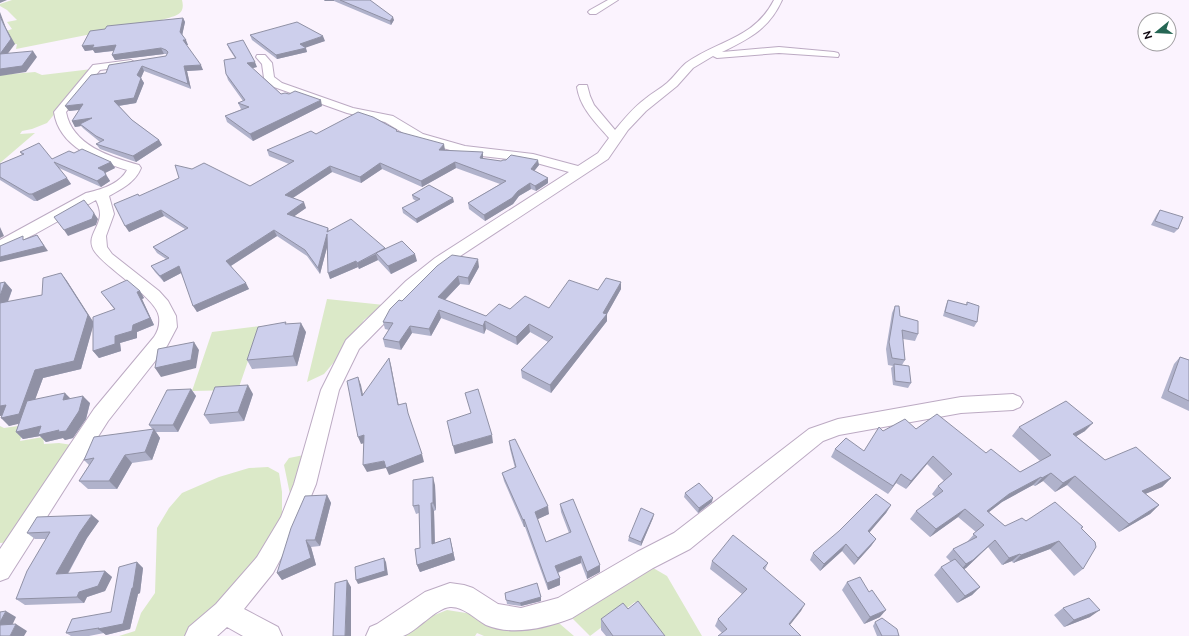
<svg xmlns="http://www.w3.org/2000/svg" width="1189" height="636" font-family="Ubuntu,sans-serif">
  <style>
    .green { fill: #dbe9c8 }
    .lines { fill: none; stroke-linecap: round; stroke-linejoin: round }
    .minor-casing { stroke: #bcaac3; stroke-width: 2 }
    .minor { fill: #fff; fill-rule: evenodd }
    .wall { fill: #b0b2cb }
    .shaded-wall { fill: #9091a5 }
    .building { fill: #cdcfec; stroke: #9091a5 }
  </style>
  <rect width="100%" height="100%" fill="#fbf3fe"/>
  <!-- green -->
  <path class="green" d="M12,0h170c4,16 -8,16 -20,20l-146,29 1,-5 -17,2 4,-14 8,-3 -5,-7 10,-2 -10,-10 -7,-4v-2z
    M92,69l-45,54 -15,6 -10,2 -2,3 15,-1 -35,30v-88l35,-3 7,3z
    M327,299l57,6 -20,15 -14,23 -26,31 -17,8z
    M260,326l-22,64 -46,1 20,-59z
    M25,425l-5,16 23,-4 1,7 15,-1 20,3 -64,96 -15,1v-117l4,2z
    M309,454l-18,45 -7,-34 5,-7z
    M268,467l11,6 3,19v29l-30,47 -65,68h-68l16,-5 6,-18 14,-20 2,-65 12,-20 13,-15 37,-16 30,-9z
    M648,565l19,11 35,60h-41l-26,-34 -45,34 -25,-25z
    M447,610l32,5 74,3 21,18h-90l-7,-3 -2,3h-79l31,-18z"/>
  <g class="lines">
    <!-- minor casing -->
    <g class="minor-casing">
      <path id="minor" d="M608,0h10l-22,14h-6l-2,-2 2,-2z
        M774,0h8c-13,29 -32,38 -60,52l57,-5 55,5 4,1 1,2 -1,2 -59,-4 -62,5 -4,-2 -20,12 -16,18 -31,25 -18,19 -20,29 -163,107 -27,23 -59,60 -20,41 -23,94 -16,39 -27,50 -29,36 34,18 4,9h-39l-16,-9 -10,9h-32l4,-9 27,-23 41,-47 24,-40 13,-33 27,-94 25,-50 60,-59 29,-23 134,-86 -36,-10 -69,-8 -49,-14 -30,-18 -38,-9 -73,-26 -10,-9 -2,-14 -6,-7 1,-2h8l7,8 2,14 8,6 71,25 40,8 30,18 42,12 68,8 45,12 20,-13 11,-15c-13,-15 -29,-30 -32,-51l2,-2h8l3,11 4,9 21,25c9,-11 18,-22 30,-31 7,-6 15,-10 22,-16 7,-6 12,-14 19,-20 32,-23 68,-24 88,-63z
        M131,60l5,3 -1,2 -35,5 -34,42c6,33 44,45 73,53l2,3c-6,15 -20,21 -32,28l5,18 -8,22 1,11 5,7 47,37 9,10 8,15 1,11 -10,19 -59,75 -100,157 -8,3v-32l94,-140 60,-72c4,-6 6,-12 5,-20 -2,-19 -51,-47 -64,-65 -10,-14 4,-23 5,-37 0,-6 -2,-11 -4,-15l-61,34 -35,17v-11l86,-47c14,-3 34,-9 41,-23 -30,-9 -68,-23 -73,-58l39,-47z
        M1013,394l7,3 3,5 -3,5 -7,3 -52,3 -122,22 -16,6 -133,108 -37,19 -81,50c-26,10 -60,18 -86,7 -11,-6 -23,-19 -36,-18 -14,1 -34,25 -47,29 -7,0 -28,0 -37,0l4,-9 7,-3 48,-32 25,-9 14,2 9,3 25,16 23,4 37,-10 79,-46 37,-19 135,-104 29,-10 123,-22z"/>
    </g>
    <!-- minor -->
    <use href="#minor" class="minor"/>
  </g>
  <!-- wall -->
  <path class="wall" d="M324,0h46l24,20 -3,5 -57,-24h-9z
    M183,18l2,4 -3,13 6,10h-2l17,25 -16,1 4,18 -47,-18 -3,7 3,5 -8,20 -17,3 13,14 27,20 3,5 -26,17 -36,-13 -4,-5 4,-2 -16,-13 -3,-3 -6,1 -3,-6 7,-11 -10,1 37,-38 60,-17 1,-2h-3l-49,6 -3,-5 2,-4 -19,2 -2,-3 -8,1 -3,-5z
    M250,35l75,6 -20,6 2,5 -30,7 -25,-19z
    M227,44l30,23 -5,1 29,26 41,12 -69,35 -26,-19 -2,-6 17,-7h-1l-3,-6 5,-2 -15,-21 -2,-6 9,-16 -6,-9z
    M397,131l48,19 38,9 18,2 5,-1 33,5 -5,6 14,12 -12,8 -5,-2 -12,7 -6,8 -28,17 -16,-12 -1,-6 32,-19 -44,-16 -34,19 -40,-18 -21,14 -29,-11 -39,26 13,10 -12,8 34,12 1,3 56,17 32,13 -26,13 -13,-14 -19,9 -1,-2 -28,12 -3,-32 -7,27 -13,-18 -30,-20 -46,30 18,23 -52,23 -16,-39 -17,9 -9,-10 -4,-6 15,-7 -9,-6 -4,-6 32,-18 -21,-13 -35,16 10,-36 111,-10 39,-22 -20,-8 -2,-6 49,-16z
    M20,152l32,7 22,-6 37,9 4,6 -10,5 5,8 -9,6 -42,-19 12,16 -34,17h-3l-34,-21v-16l22,-9z
    M412,195l42,7 -37,21 -14,-10 -1,-5 14,-7 -3,-2z
    M1160,210l18,19 -4,4 -23,-8 6,-11z
    M479,267l-10,18 -9,-1 -15,16 41,16 24,-7 39,-1 49,-18 23,-1 -14,25v7l-56,72 -29,-15 -1,-8 27,-28 -18,-10 -13,13 -31,-16 -2,5 -43,-16 -10,18 -19,-3 -11,17 -16,-3 -2,-8 6,-9 -4,-1 -2,-7 19,-21z
    M61,273l6,8 26,41 21,-13 -13,-17 39,-1 4,7 -2,1 12,26 -17,7v6l-17,5 1,8 -22,7 -6,-7v-26l-12,44 -38,9 -8,21h35l20,4 -4,16 -13,19 -8,2 -2,-2 -17,4 -6,-6 -17,3 -7,-7 3,-9 -10,3 -7,-11 -2,1v-133l5,-1 7,8 -4,12 34,-7z
    M948,300l18,5 1,-3 10,20 -3,5 -31,-11 3,-11z
    M895,306l5,10 18,18 -3,7 -12,-2 2,21 -3,5 9,18 -3,5 -15,-3 -2,-17 2,-2 -5,-1 -2,-16 6,-36z
    M287,324l19,8 -9,34 -45,3 -5,-9z
    M1180,357l9,3v51l-28,-13 13,-34z
    M191,389l5,7 -18,36h-22l4,6 -8,22 -20,3 -15,26h-29l-9,-8 10,-16 -5,-5 69,-30 -4,-5z
    M253,394l-9,27 -34,3 -6,-9z
    M1019,427l66,4 -9,5 29,24 66,18 -9,9 -17,7 14,11 -9,9 -31,18 -52,-47 -12,7 -12,-11 -8,5 -2,-1 -31,17 -13,10 16,14 21,-5 55,8 2,40 -9,7 -24,-27 -37,14 -1,-2 -10,4 -14,-18 -22,21 -2,1 16,18 -8,8 -15,8 -23,-28 7,-8 10,-5 -5,-5 7,-8 14,-7 9,-10 -18,-15 -28,20 -20,-18 6,-8 19,-14 -3,-3 6,-8 6,-5 -17,-17 -21,25 -10,-6 -8,11 -57,-37 4,-8 29,2 19,-20 33,-2 70,24 34,19 20,-11 -28,-25z
    M509,441l40,73 -12,5 9,23 23,-9 -8,-21 -1,-8 40,68 -13,7 -6,-16 -23,10 2,5v7l-12,5 -23,-63h-1l-20,-46 -2,-8 13,-5 -5,-19z
    M435,485l1,25 -2,1 1,32 15,-5 5,22 -35,12 -3,-7 3,-17 -1,-35 -3,1 -3,-8z
    M685,493l27,9 -14,11 -14,-16z
    M327,495l4,8 -11,43 -9,1 5,18 -34,15 -5,-7z
    M891,505l-5,8 -17,19 7,7 -5,7 -17,19 -12,-14 -22,20 -10,-11 3,-7z
    M653,518l-12,28 -13,-5 1,-4z
    M99,521l-12,17 -19,36 37,-3 7,6 -7,14 -18,6 -3,6 -59,2 -9,-6 30,-60h-11l-8,-6z
    M712,561l56,2 -3,7 36,41 -79,22 -7,-7 3,-7 24,-25 -32,-25z
    M137,562l6,6 -3,25 -2,1 -8,35 -24,6 -2,-2 -15,3h-18l-5,-3 45,-21z
    M847,582l33,35 -16,7 -22,-34z
    M505,593l36,4v4l-20,5 -14,-2z
    M1063,608l27,9 -26,10 -10,-12z
    M628,609l37,27h-59l-5,-6v-11z
    M875,622l24,14h-22l-4,-10z"/>
  <!-- shaded-wall -->
  <path class="shaded-wall" d="M0,0h7l-7,3z
    M324,0h10v1h-9z
    M0,12l6,16 9,16 -12,16 -3,-6 3,-31 -3,-7z
    M393,17l1,3 -3,5 -1,-4z
    M183,18l2,4 -3,14 -2,-4z
    M323,36l2,5 -23,8 4,-1 1,4 -30,7 -1,-4 24,-11z
    M183,40h3l2,5h-3z
    M94,45h22l3,5 -24,3 -2,-3 -8,1 -3,-5z
    M161,48l3,6 -49,6 -3,-5z
    M33,51l4,6 -11,15 -26,4v-7z
    M255,62l2,5 -8,2 -2,-6z
    M201,65l2,5 -16,1 4,18 -3,-5 -4,-18z
    M142,66l2,5 -4,9 -3,-5z
    M141,78l3,5 -8,20 -19,3 -3,-5z
    M321,100l1,6 -69,35 -3,-7z
    M83,104l3,5 -17,2 -4,-5z
    M92,118l-12,6 1,2 -6,1 -3,-6z
    M159,140l3,5 -26,17 -3,-6z
    M444,144l1,6h-6z
    M483,152v6l-2,6 -1,-6z
    M538,160l1,5 -8,10v-6z
    M111,162l4,6 -10,5 5,8 -9,6 -4,-6 1,-13z
    M455,162l1,6 -34,19 -1,-6z
    M380,163l2,6 -21,14 -1,-6z
    M330,166l2,6 -44,29 -3,-6z
    M67,178l4,6 -34,17 -5,-7z
    M548,178v5l-12,8 -1,-5z
    M530,183l1,6 -12,7 -6,8 -28,17 -1,-6z
    M453,198l1,4 -37,21 -1,-4z
    M304,202l2,6 -17,12 -2,-6z
    M161,210l3,6 -35,16 -4,-6z
    M94,213l4,6 -2,6 -28,11 -4,-6z
    M0,227l4,9 -4,2z
    M274,230l3,6 -48,31 -3,-6z
    M327,234l2,6 -9,34 -2,-6z
    M37,235l11,16 -48,11v-5z
    M376,254l2,6 -19,9 -2,-6z
    M415,254l2,7 -26,13 -3,-8z
    M478,259l1,8 -10,18 -1,-7z
    M356,261l2,6 -28,12 -2,-6z
    M179,266l4,6 -19,10 -4,-6z
    M61,273l6,8 27,42 -13,46 -38,9 -16,44 -18,4 -8,-8z
    M458,276l2,8 -20,21 -2,-8z
    M5,282l7,8 -8,21 -4,-4v-11z
    M621,282v7l-14,25v7l-56,72 -1,-8 53,-72z
    M246,283l3,6 -52,23 -4,-6z
    M140,291l4,7 -2,1 12,26 -17,7v6l-17,5 1,8 -22,7 -6,-7 22,-15 18,-11 4,-33z
    M439,310l2,8 -10,18 -2,-7z
    M485,321l1,8 -2,5 -1,-8z
    M301,323l5,9 -9,34 -4,-10z
    M529,324l1,8 -13,13 -1,-8z
    M410,326l2,7 -11,17 -2,-8z
    M194,342l5,8 -3,18 -35,9 -6,-9z
    M389,358l2,7 9,47 -2,-7z
    M358,377l3,8 4,19 -3,-8z
    M248,385l5,9 -9,27 -6,-9z
    M191,389l5,7 -18,36 -5,-7z
    M65,393l7,7h-9z
    M83,396l7,7 -4,16 -13,19 -8,2 -2,-2 -17,4 -6,-6 -17,3 -7,-7z
    M6,405l8,8 -14,3v-10z
    M1093,423l-8,8 -20,12 8,-9z
    M154,429l6,9 -8,22 -7,-8z
    M364,435l4,7 -7,2 -3,-7z
    M492,435l1,8 -38,11 -2,-8z
    M422,454l2,8 -35,13 -3,-7 -19,4 -4,-7z
    M125,455l7,8 -15,26 -8,-8z
    M933,456l-6,8 -21,25 5,-8z
    M1051,473l-8,8 -8,5 7,-8z
    M901,474l-5,9 -8,11 5,-8z
    M1075,476l-8,9 -12,7 8,-9z
    M433,477l2,8 1,25 -3,-7z
    M1041,477l-8,8 -31,17 -22,17 7,-8 22,-17z
    M1171,478l-9,9 -29,12 9,-8z
    M327,495l4,8 -11,43 -5,-6z
    M713,498l-1,4 -14,11 1,-5z
    M431,503l3,8 1,40 -3,-7z
    M891,505l-5,8 -22,26 4,-8z
    M1159,505l-9,9 -31,18 10,-8z
    M548,506l1,8 -13,6 -1,-8z
    M965,509l-7,8 -28,20 6,-8z
    M654,514l-1,4 -12,28v-4z
    M92,515l7,6 -12,17 -23,42 -8,-6 24,-42z
    M524,519l1,8h-1l-1,-7z
    M450,538l5,22 -35,12 -3,-7z
    M876,539l-5,7 -17,19 4,-7z
    M306,540l5,7 5,18 -34,15 -5,-7z
    M995,540l-7,7 -22,21 -7,4 7,-8z
    M1059,541l-9,8 -37,14 8,-8z
    M846,544l-4,7 -22,20 4,-7z
    M1020,554l-8,7 -10,4 7,-7z
    M581,556v7l-25,10 -1,-7z
    M384,558l2,4 2,13 -30,9 -2,-4z
    M137,562l6,6 -3,25 -2,1 -8,35 -24,6 -8,-6 34,-41z
    M600,565v7l-13,7v-7z
    M105,571l7,6 -7,14 -18,6 -3,6 -7,-6 2,-5z
    M560,578v7l-12,5 -1,-7z
    M347,580l4,7v49h-6z
    M980,587l-8,8 -15,8 8,-7z
    M541,597v4l-20,5 -1,-3z
    M805,604l-4,7 -15,19 3,-6z
    M886,610l-6,7 -16,7 6,-7z
    M1100,610l-10,7 -26,10 10,-7z
    M6,611l10,6 -7,15 -9,-6v-4z
    M16,624l11,7 -3,5h-14z"/>
  <!-- building -->
  <path class="building" d="M340,0h30l23,17 -3,4z
    M0,16l3,7 8,16 -11,15z
    M183,18l-3,14 6,8h-3l18,25 -17,1 4,18 -46,-18 -5,9 4,3 -7,20 -20,3 18,19 27,20 -26,16 -37,-12 8,-4 -8,-4 -16,-12 12,-6 -20,3 11,-17 -18,2 26,-31 15,-2 3,-8 57,-9 2,-4 -2,-2 -5,-2 -49,7 4,-10 -24,3 2,-3 -12,1 8,-15 15,-2 2,-3z
    M297,22l26,14 -23,8 6,4 -30,7 -26,-20z
    M243,40l12,22 -8,1 34,31 4,-1 4,1 6,-3 26,9 -71,34 -25,-18 24,-9 -11,-4 7,-3 -19,-26 -2,-14 12,-2 -9,-14z
    M33,51l-11,15 -22,3v-15z
    M358,112l15,5 24,13 -1,1 48,13 -5,6 44,2 -3,6 21,3 2,-1h3l5,-5 27,5 -7,9 17,9 -13,8 -5,-3 -12,8 -6,7 -28,17 -16,-12 38,-22 -51,-19 -34,19 -41,-18 -20,14 -30,-11 -45,29 19,7 -17,12 41,14 -1,4 24,-13 34,29 -28,15 -1,-2 -28,12 -1,-39 -9,34 -13,-18 -31,-20 -48,31 20,22 -53,23 -14,-40 -19,10 -9,-10 18,-8 -16,-11 35,-19 -27,-18 -36,16 -11,-22 24,-10 1,2 40,-18 -4,-13 17,4 12,-6 46,23 44,-25 -27,-11 44,-19 5,3z
    M39,143l13,16 17,-8 5,2 8,-4 29,13 -13,6 6,3 2,4 -9,6 -43,-19 13,16 -35,16h-3l-29,-17v-13l24,-10 -4,-2z
    M429,185l24,13 -37,21 -14,-11 18,-9 -8,-4z
    M84,200l10,13 -2,6 -28,11 -10,-13z
    M1160,210l23,7 -5,12 -23,-8z
    M37,235l7,11 -44,11v-11l23,-10v4z
    M402,241l13,13 -27,12 -12,-13z
    M452,255l26,4 -10,19 -10,-2 -20,21 48,19 13,-12 11,5 15,-13 24,12 20,-28 29,10 8,-12 15,4 -18,31 4,1 -57,71 -29,-15 32,-33 -24,-13 -13,13 -31,-16 -2,5 -44,-16 -10,19 -19,-3 -11,16 -16,-3 10,-16 -10,-1 7,-13 9,-9 3,1 35,-35z
    M61,273l27,42 -14,46 -39,9 -16,44 -18,4 5,-13 -6,1v-103l42,-8 1,-17z
    M127,280l13,11 -3,1 13,26 -17,7 -1,6 -17,5v8l-22,7v-34l22,-8 -14,-17z
    M5,282l-5,14v-13z
    M948,300l19,5v-3l12,4 -2,16 -32,-10z
    M895,306h4l1,10 18,5v13l-16,-4 3,30 -13,-2 -3,-16z
    M286,322l-1,2 16,-1 -8,33 -46,4 11,-33z
    M194,342l-3,18 -36,8 3,-19z
    M1180,357l9,3v41l-21,-10z
    M389,358l9,47 8,-2 2,10 14,41 -36,14 -2,-7 -21,4 1,-30 -6,2 -11,-56 11,-4 4,19z
    M894,364l15,2 2,17 -16,-2z
    M248,385l-10,27 -34,3 11,-28z
    M191,389l-18,36h-24l18,-35z
    M478,389l14,46 -39,11 -6,-25 24,-8 -6,-20z
    M65,393l-2,7 20,-4 -4,15 -13,20 -8,1 1,-2 -21,5 3,-9 -25,6 11,-31z
    M1066,401l27,22 -20,11 32,26 31,-13 35,31 -29,13 17,14 -30,19 -54,-48 -12,7 -12,-10 -9,5 -1,-1 -32,17 -22,17 18,15 17,-8 4,3 29,-19 28,25 -2,1 14,14 1,5 -13,22 -24,-28 -38,14 -1,-1 -11,4 -14,-18 -22,20 -7,4 -13,-15 24,-12 -4,-3 11,-9 -19,-16 -29,20 -20,-18 27,-20 -5,-5 14,-12 -19,-18 -22,25 -10,-7 -8,12 -58,-37 11,-11 18,13 15,-24 4,4 22,-12 11,10 21,-15 49,39 5,-4 29,23 31,-17 -32,-28z
    M154,429l-9,23 -20,3 -16,26h-30l15,-23 -10,2 10,-23z
    M515,439l33,67 -13,6 11,30 25,-10 -11,-28 13,-5 27,66 -13,7 -6,-16 -26,10 5,12 -13,5 -23,-64 -1,1 -21,-47 14,-6 -7,-26z
    M433,477v26h-2l1,41 18,-6 3,15 -36,12 -2,-16 5,-1 -1,-43 -6,1v-26z
    M699,483l14,15 -14,10 -14,-15z
    M876,494l15,11 -23,26 8,8 -18,19 -12,-14 -22,20 -11,-11 26,-22z
    M327,495l-12,45h-9l5,18 -34,15 14,-45 14,-32z
    M641,508l13,6 -13,28 -12,-5z
    M92,515l-12,17 -24,42 49,-3 -7,15 -19,6 -2,5 -61,2 11,-28 23,-39 -23,1 10,-16z
    M733,535l35,28 -5,5 42,36 -16,20 12,12h-83l9,-7 -9,-10 29,-30 -35,-28z
    M384,558l1,13 -29,9 -1,-13z
    M955,559l25,28 -15,9 -24,-29z
    M137,562l-4,26h-1l-9,36 -25,5 1,-1 -33,5 6,-14 39,-7 8,-45z
    M860,577l9,15 3,-2 14,20 -16,7 -23,-35z
    M347,580l-2,56h-12l2,-53z
    M537,583l4,14 -21,6 -14,-3 -1,-7z
    M1089,598l11,12 -26,10 -11,-12z
    M638,601l27,35h-52l-12,-17 22,-16 5,6z
    M6,611l-6,11v-10z
    M882,618l15,11 2,7h-17l-7,-14z
    M16,624l-6,12h-10v-11z"/>
  <!-- north arrow -->
  <g transform="translate(1157 32) rotate(252)"><circle r="19" fill="#ffffff" stroke="#9f9da0"/>
  <path d="M0-3L7 15L0 10L-7 15Z" fill="#256654"/>
  <text y="-6" font-size="11" font-weight="bold" text-anchor="middle" fill="#100912">N</text>
  </g>
</svg>
